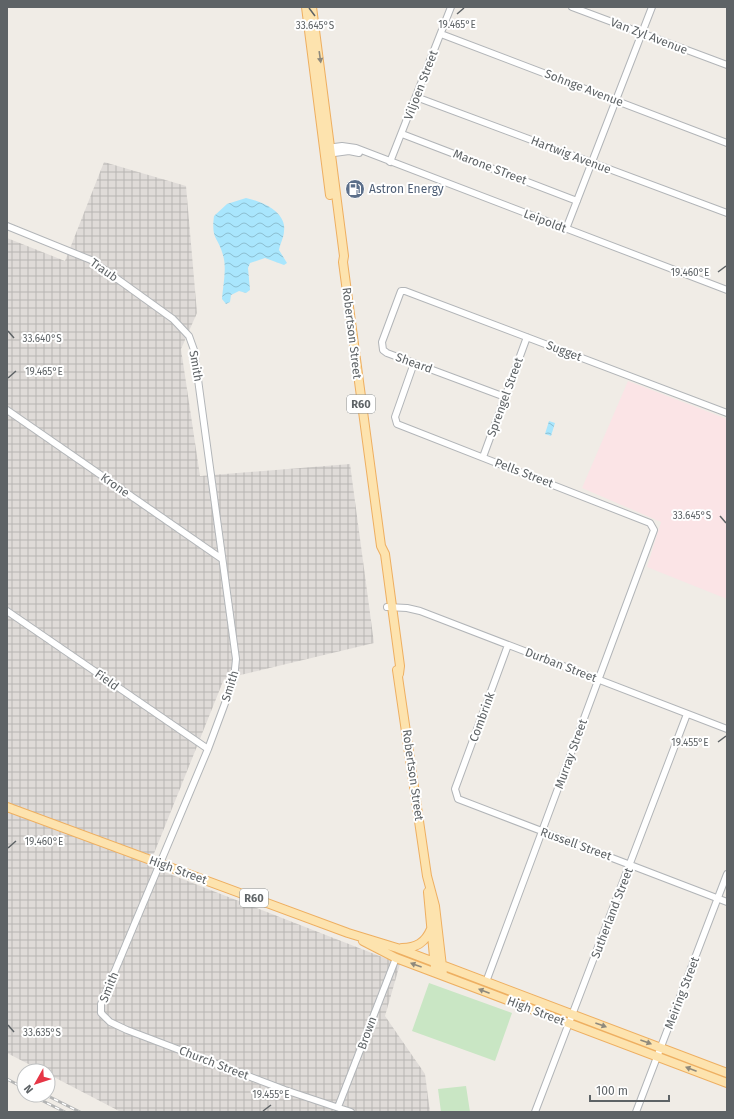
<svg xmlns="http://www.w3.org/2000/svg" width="734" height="1119" font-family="'Fira Sans',sans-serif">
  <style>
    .industrial { fill: url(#industrial-grid) }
    .medical { fill: #fbe4e6 }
    .green { fill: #c9e6c4 }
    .water { fill: url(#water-waves) }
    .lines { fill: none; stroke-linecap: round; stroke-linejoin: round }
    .minor-casing { stroke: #b2b5b8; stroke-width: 8 }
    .major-casing { stroke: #eeaf61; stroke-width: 10 }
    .minor { stroke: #fff; stroke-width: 6 }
    .major { stroke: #fde3ae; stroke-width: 8 }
    .rail-casing { stroke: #b3b4b4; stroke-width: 3 }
    .rail { stroke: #fff; stroke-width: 1.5; stroke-dasharray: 4.5; stroke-linecap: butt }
    .oneway { fill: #8e897c }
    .ticks { fill: none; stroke: #5e6366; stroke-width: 1.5 }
    .labels { text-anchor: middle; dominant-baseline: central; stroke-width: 4; stroke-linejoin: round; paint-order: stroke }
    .shield { fill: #fff; stroke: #8e9294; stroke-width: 1 }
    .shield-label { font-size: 11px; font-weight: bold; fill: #5e6366 }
    .street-label { font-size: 12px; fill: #5e6366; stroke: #fff }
    .service-label { font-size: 12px; fill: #4e5e75; stroke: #fff; text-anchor: start }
    .ticks-label { font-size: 10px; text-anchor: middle; fill: #5e6366; stroke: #fff; stroke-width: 4; stroke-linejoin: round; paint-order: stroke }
  </style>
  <defs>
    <pattern id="industrial-grid" width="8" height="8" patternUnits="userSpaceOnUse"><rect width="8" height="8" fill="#dfdbd8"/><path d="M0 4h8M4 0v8" fill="none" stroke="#b8b5b3"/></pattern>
    <pattern id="water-waves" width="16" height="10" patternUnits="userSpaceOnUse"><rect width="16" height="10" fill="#a9e6fd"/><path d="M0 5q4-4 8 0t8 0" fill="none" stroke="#8dbed1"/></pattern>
  </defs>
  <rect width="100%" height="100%" fill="#f0ece6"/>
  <!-- industrial -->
  <path class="industrial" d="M104,162l82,24 11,127 -16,36 19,127 150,-12 24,179 -150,36 -75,187 251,98 -15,52 40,58 5,38h-309l-73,-38v-3h-6l-35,-18v-815l58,23z"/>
  <!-- medical -->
  <path class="medical" d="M628,381l99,38v180l-80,-32 14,-45 -79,-34z"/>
  <!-- green -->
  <path class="green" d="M429,983l83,30 -17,48 -83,-30z
    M466,1086l4,26h-29l-3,-23z"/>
  <!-- water -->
  <path class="water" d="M246,198c15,3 41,14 38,33 0,6 -4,13 -5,19l8,13 -3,2 -19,-7 -15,5 -2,5 2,22 -4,3 -7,-2 -8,4 -1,7 -4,2 -4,-5c1,-14 5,-30 1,-44 -5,-19 -12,-15 -9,-39l13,-12z
    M549,421l6,2 -4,13 -6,-2z"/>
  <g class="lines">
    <!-- minor casing -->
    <g class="minor-casing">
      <path id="minor" d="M572,7l155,58
        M441,34l286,109
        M416,97l311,116
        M402,134l175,67
        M327,148l15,-2 14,2 371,142
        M327,154l22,-3 10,2
        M390,162l61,-155
        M7,226l84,34 82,59 16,17 5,14 42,309 -2,20 -26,70 -107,255v9l9,9 17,8 158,60 66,22
        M566,229l86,-222
        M414,363l-19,54 2,7 253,99 4,7 -168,452
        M505,397l-118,-44 -4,-3 -1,-8 19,-51h4l322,122
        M7,410l215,149
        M483,457l44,-120
        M387,607l20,1 13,3 307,118
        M7,611l201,138
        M508,645l-53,144 3,10 269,103
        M338,1107l58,-149
        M535,1112l152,-398
        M636,1112l91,-238"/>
    </g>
    <!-- major casing -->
    <g class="major-casing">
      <path id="major" d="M306,7l24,188
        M312,7l32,249 -1,6 38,284 4,8 15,112 -1,8
        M397,670l30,206 8,30 8,69
        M7,807l341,126 49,15 330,125
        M428,892l7,76
        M363,941l33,17 331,125
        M402,948c14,0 23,-5 29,-19"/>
    </g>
    <!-- minor -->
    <use href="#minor" class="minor"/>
    <!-- major -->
    <use href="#major" class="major"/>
    <!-- rail casing -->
    <g class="rail-casing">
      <path id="rail" d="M7,1079l17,9
        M31,1095l34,17
        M46,1095l34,17"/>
    </g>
    <!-- rail -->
    <use href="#rail" class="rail"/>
  </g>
  <!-- one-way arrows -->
  <defs><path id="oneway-solid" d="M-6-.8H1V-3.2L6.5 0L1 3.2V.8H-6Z"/></defs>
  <g class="oneway">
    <use href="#oneway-solid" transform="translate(320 57) rotate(82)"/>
    <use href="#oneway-solid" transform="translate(416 965) rotate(-160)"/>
    <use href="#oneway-solid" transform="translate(484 991) rotate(-159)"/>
    <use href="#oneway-solid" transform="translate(601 1025) rotate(20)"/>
    <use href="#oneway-solid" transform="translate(646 1042) rotate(20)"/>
    <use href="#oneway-solid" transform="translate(691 1069) rotate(-159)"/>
  </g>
  <!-- ticks -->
  <path class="ticks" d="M309,8l6,8M457,14l7,-6M718,272l8,-6M8,331l6,7M8,378l8,-7M720,516l6,7M718,742l8,-6M8,848l8,-7M8,1025l6,7M263,1111l8,-6"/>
  <!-- icons -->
  <defs>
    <g id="fuel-disc" transform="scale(1)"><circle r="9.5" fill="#5c6f8a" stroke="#fff"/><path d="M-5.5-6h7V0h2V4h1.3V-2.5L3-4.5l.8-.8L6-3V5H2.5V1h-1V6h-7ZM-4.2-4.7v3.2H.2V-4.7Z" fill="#fff"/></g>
  </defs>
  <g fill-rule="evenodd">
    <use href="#fuel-disc" x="355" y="189"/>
  </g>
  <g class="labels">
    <!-- shield labels -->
    <g class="shield">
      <rect x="347" y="395" width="28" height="18" rx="3"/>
      <rect x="240" y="889" width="28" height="18" rx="3"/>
    </g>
    <g class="shield-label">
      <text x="361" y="404">R60</text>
      <text x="254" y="898">R60</text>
    </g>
    <!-- street labels -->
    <g class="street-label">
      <text transform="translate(649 36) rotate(21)">Van Zyl Avenue</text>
      <text transform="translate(421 85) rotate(-69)">Viljoen Street</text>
      <text transform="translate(584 88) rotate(21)">Sohnge Avenue</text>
      <text transform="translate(571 155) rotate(21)">Hartwig Avenue</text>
      <text transform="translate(490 167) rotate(21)">Marone STreet</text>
      <text transform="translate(545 221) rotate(21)">Leipoldt</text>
      <text transform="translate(104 270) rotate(35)">Traub</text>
      <text transform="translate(352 333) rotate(83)">Robertson Street</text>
      <text transform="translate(564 351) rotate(21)">Sugget</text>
      <text transform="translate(414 363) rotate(20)">Sheard</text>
      <text transform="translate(196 366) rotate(80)">Smith</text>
      <text transform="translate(505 397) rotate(-70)">Sprengel Street</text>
      <text transform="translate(524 473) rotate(21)">Pells Street</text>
      <text transform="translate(115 485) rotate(35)">Krone</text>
      <text transform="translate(561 665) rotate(21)">Durban Street</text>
      <text transform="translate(107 680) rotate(36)">Field</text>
      <text transform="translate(230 686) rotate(-73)">Smith</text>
      <text transform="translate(482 717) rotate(-70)">Combrink</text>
      <text transform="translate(571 754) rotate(-70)">Murray Street</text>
      <text transform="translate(413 775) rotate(82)">Robertson Street</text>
      <text transform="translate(576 844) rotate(20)">Russell Street</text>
      <text transform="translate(178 870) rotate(20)">High Street</text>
      <text transform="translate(612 913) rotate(-69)">Sutherland Street</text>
      <text transform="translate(109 987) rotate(-68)">Smith</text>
      <text transform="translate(682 993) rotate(-69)">Meiring Street</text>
      <text transform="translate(536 1011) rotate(21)">High Street</text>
      <text transform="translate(367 1033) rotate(-70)">Brown</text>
      <text transform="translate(214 1063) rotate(21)">Church Street</text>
    </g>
    <!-- service labels -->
    <g class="service-label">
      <text x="369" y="189">Astron Energy</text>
    </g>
  </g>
  <g class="ticks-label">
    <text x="457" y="28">19.465°E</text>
    <text x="315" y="29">33.645°S</text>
    <text x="690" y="276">19.460°E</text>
    <text x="42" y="342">33.640°S</text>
    <text x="44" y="375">19.465°E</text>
    <text x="692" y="519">33.645°S</text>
    <text x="690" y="746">19.455°E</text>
    <text x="44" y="845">19.460°E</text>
    <text x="42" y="1036">33.635°S</text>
    <text x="271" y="1098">19.455°E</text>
  </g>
  <!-- border -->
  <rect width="734" height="1119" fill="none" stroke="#5e6366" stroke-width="16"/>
  <!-- north arrow -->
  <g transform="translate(36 1083) rotate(231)"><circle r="19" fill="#ffffff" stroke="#bfc1c2"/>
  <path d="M0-3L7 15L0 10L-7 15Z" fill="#e63646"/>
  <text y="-6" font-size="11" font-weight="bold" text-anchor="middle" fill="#5e6366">N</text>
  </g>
  <!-- scale -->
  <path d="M590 1095v6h79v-6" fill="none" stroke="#5e6366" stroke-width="2"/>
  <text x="596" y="1095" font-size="12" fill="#5e6366" stroke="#ffffff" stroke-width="3" paint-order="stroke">100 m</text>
</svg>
